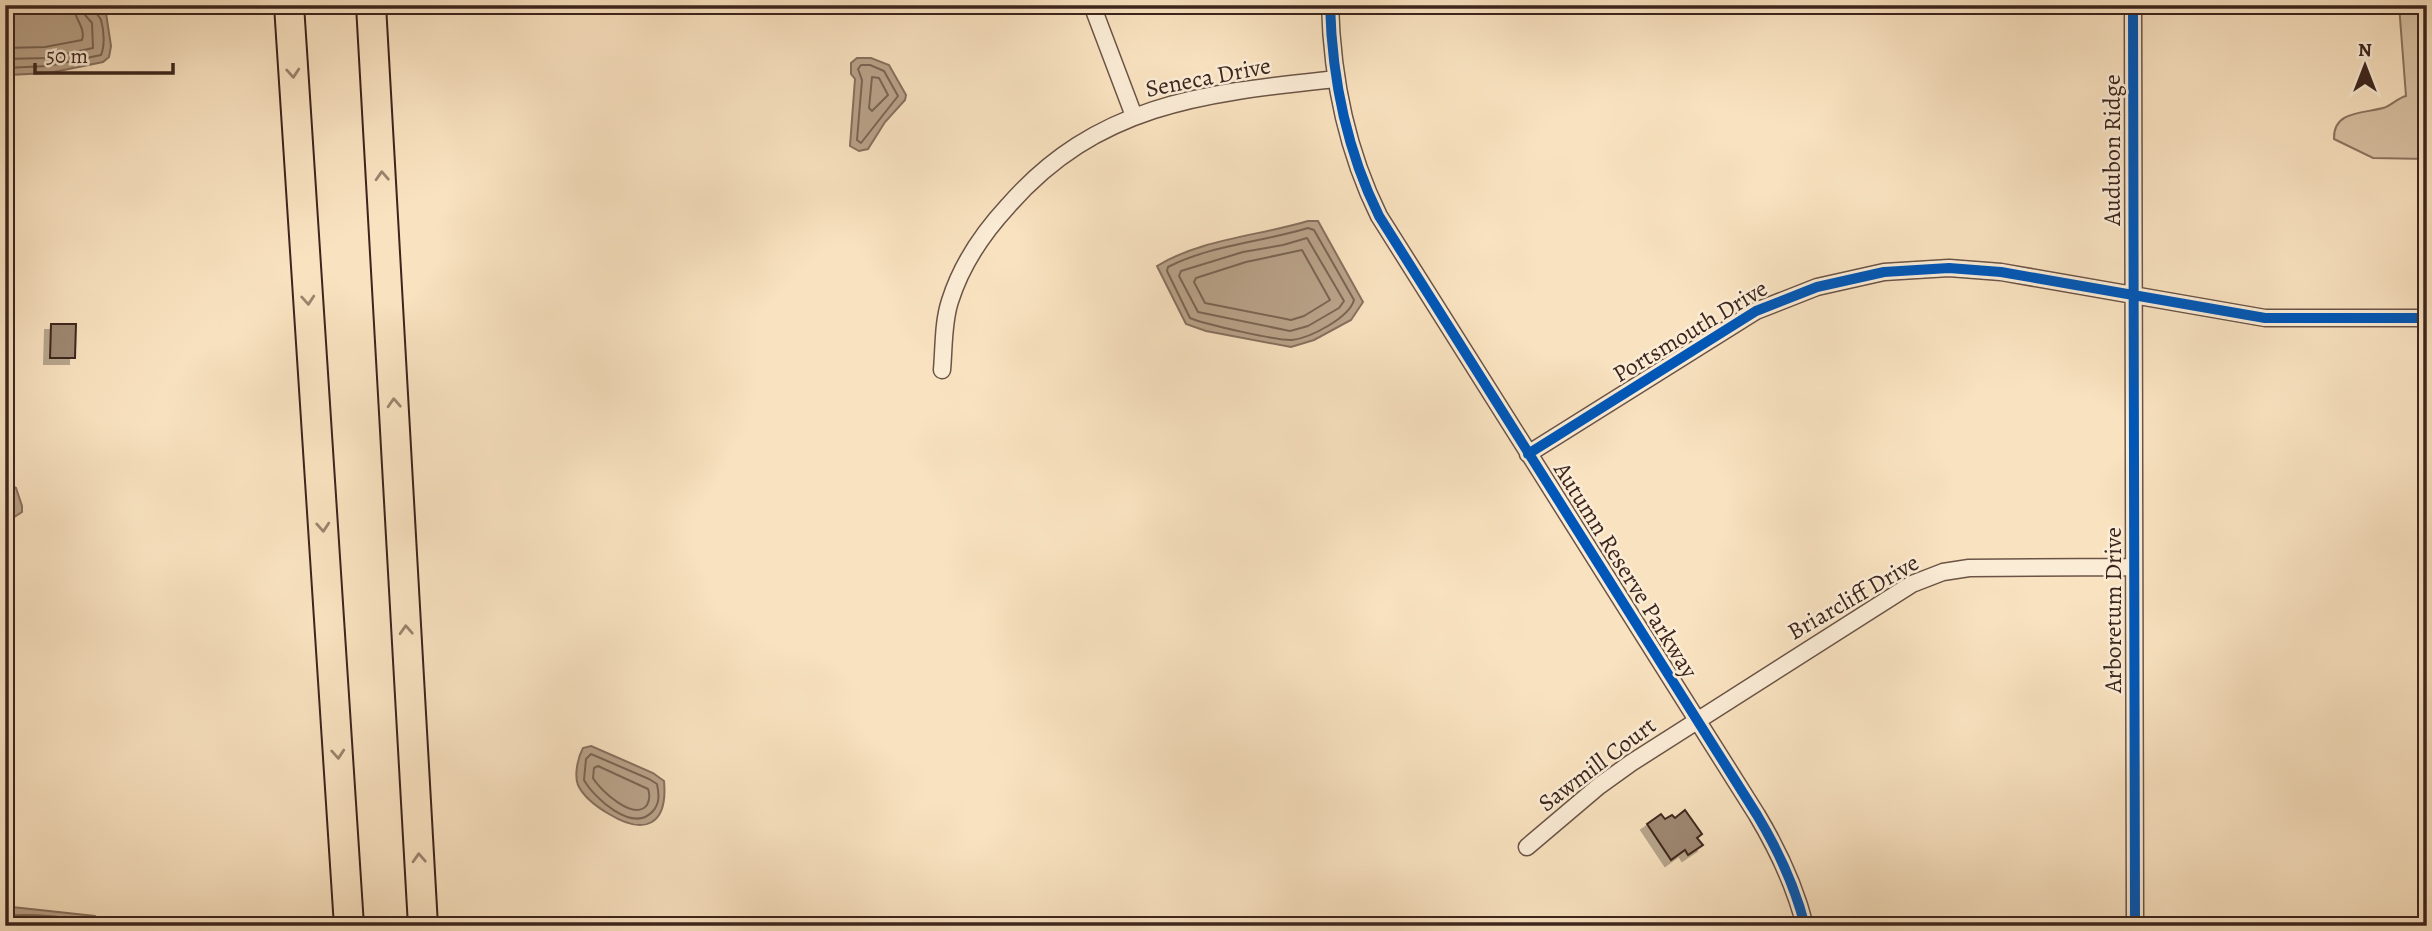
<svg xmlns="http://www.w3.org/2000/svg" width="2432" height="931" font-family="Alegreya,serif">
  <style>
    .green { fill: #d9c2a4; stroke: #8a7460; stroke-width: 2 }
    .water { fill: #b9a289; stroke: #87705e; stroke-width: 2 }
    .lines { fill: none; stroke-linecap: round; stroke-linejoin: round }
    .shore { stroke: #7a6453; stroke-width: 2 }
    .building { fill: #9e8772; stroke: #3c251d; stroke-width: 2; filter: url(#shadow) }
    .minor-casing { stroke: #6b5446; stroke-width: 19 }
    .motorway-casing { stroke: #3c251d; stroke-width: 32 }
    .minor { stroke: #fbecd6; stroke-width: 16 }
    .motorway { stroke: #f9e2c0; stroke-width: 28 }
    .cycleway-casing { stroke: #fbecd6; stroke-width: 15 }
    .cycleway { stroke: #0057b8; stroke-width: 10 }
    .oneway { stroke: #9a846e }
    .labels { text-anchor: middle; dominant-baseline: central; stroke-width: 5; stroke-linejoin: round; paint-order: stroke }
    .street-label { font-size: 24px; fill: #3c251d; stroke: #fbecd6 }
  </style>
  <defs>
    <filter id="shadow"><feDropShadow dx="-6" dy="6" stdDeviation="0" flood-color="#0004"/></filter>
  </defs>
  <rect width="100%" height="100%" fill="#f9e2c0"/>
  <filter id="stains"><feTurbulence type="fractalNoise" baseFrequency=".00286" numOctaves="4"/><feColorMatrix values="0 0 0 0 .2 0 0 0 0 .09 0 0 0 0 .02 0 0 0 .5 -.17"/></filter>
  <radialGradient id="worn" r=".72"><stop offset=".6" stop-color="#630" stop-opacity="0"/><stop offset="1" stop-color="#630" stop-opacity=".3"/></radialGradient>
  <!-- green -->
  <path class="green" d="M2399,5h28v154l-54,-1 -39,-19c-1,-30 33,-25 52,-32 7,-3 12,-9 20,-11z"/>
  <!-- water -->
  <path class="water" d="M5,5h91l10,8 5,33 -2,11 -6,5 -54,11 -41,2 -3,-2z
    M857,58h14l18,7 17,30 -1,5 -20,22 -17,27 -9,2 -9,-5 5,-67 -4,-5v-11z
    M1308,221h10l45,81 -12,18 -37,20 -23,7 -85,-16 -20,-7 -29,-58c44,-27 101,-30 151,-45z
    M5,482l11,6 6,18v6l-17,11z
    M591,746l62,27 11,8c4,44 -19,55 -55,33 -12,-7 -25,-16 -31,-29 -4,-10 0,-28 5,-37z
    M12,907l83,9 11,10h-101v-15z"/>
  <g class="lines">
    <!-- shore -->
    <path class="shore" d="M5,48l40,-1 37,-7c4,-12 -8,-22 -9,-35
      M5,59l42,-1 46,-10 -1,-25 -7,-8 -1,-10
      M861,65h9l14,6 14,25 -37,47 -4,-3 5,-60 -4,-11z
      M5,68l43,-2 53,-11c4,-9 3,-25 0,-35 -3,-6 -7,-7 -9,-15
      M872,77l7,1 9,17 -16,16 -3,-3z
      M1308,228l6,2 40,70c-5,18 -44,38 -62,40 -14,1 -88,-16 -102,-22l-23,-47 1,-4c43,-22 94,-25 140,-39z
      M1307,238l37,63 -5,7 -31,18 -18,5 -92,-19 -19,-36 2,-5 62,-19 40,-7z
      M1302,250l28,50 -26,16 -13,4 -86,-17 -11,-21 2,-4 50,-16z
      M591,754l58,25 8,5c2,10 3,19 -4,27 -20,23 -59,-13 -69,-31l2,-21z
      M598,766l50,23c2,5 2,10 -1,16 -13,17 -47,-15 -54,-27l1,-10z
      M5,916c19,-2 75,-1 91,10"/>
  </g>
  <!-- building -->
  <path class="building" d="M51,324h25l-1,34h-25z
    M1685,810l17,24 -5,4 6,7 -15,10 -3,-5 -14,10 -24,-36 14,-10 4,5 7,-4 3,3z"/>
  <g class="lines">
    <!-- minor casing -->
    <g class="minor-casing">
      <path id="minor" d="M1092,5l42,111
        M1330,5c2,74 16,144 49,211l378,599c21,35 38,71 48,111
        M2133,5l2,921
        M942,370c2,-23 1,-48 8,-69 11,-35 33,-68 58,-95 91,-104 199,-113 328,-127
        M1528,454l228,-143 61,-24 67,-15 65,-4 52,4 264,46h162
        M1527,847l72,-61 32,-23 281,-179 31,-12 26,-4 164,-1"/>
    </g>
    <!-- motorway casing -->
    <g class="motorway-casing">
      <path id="motorway" d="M289,5l60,921
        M371,5l52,921"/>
    </g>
    <!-- minor -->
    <use href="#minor" class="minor"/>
    <!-- motorway -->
    <use href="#motorway" class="motorway"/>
    <!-- cycleway casing -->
    <g class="cycleway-casing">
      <path id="cycleway" d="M1330,5c2,74 16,144 49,211l378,599c21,35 38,71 48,111
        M2133,5l2,921
        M1528,454l228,-143 61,-24 67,-15 65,-4 52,4 264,46h162"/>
    </g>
    <!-- cycleway -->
    <use href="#cycleway" class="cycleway"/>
  </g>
  <!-- one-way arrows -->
  <defs><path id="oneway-chevron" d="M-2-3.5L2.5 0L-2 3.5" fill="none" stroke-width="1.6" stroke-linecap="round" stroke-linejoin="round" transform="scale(1.75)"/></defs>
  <g class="oneway">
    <use href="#oneway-chevron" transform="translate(293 73) rotate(86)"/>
    <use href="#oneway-chevron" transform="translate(382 176) rotate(-93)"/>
    <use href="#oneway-chevron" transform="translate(308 300) rotate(86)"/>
    <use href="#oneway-chevron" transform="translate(394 403) rotate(-93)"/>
    <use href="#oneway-chevron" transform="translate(323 527) rotate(86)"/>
    <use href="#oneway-chevron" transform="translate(406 630) rotate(-93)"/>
    <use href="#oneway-chevron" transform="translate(338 754) rotate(86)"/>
    <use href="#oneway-chevron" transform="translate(419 858) rotate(-93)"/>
  </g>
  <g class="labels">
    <!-- street labels -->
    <g class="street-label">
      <text transform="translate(1208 77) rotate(-11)">Seneca Drive</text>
      <text transform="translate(2112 150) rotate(-90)">Audubon Ridge</text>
      <text transform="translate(1690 331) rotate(-31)">Portsmouth Drive</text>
      <text transform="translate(1626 570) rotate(58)">Autumn Reserve Parkway</text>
      <text transform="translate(1853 597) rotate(-30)">Briarcliff Drive</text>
      <text transform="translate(2113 610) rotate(-90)">Arboretum Drive</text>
      <text transform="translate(1597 764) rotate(-37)">Sawmill Court</text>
    </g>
  </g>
  <!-- margin -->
  <rect width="2432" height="931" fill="none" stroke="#f9e2c0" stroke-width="28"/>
  <rect x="7" y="7" width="2418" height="917" fill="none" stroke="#3c251d" stroke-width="3.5"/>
  <rect x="14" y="14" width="2404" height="903" fill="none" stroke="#3c251d" stroke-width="2"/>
  <!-- north arrow -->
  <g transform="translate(2365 66)" stroke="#fbecd6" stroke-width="5" paint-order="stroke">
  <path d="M0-5L12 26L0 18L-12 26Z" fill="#3c251d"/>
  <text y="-10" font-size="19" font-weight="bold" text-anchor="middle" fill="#3c251d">N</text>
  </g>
  <!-- scale -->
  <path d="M35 63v10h138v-10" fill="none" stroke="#3c251d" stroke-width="3.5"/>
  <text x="46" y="63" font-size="21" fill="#3c251d" stroke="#fbecd6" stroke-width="5" paint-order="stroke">50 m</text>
  <rect width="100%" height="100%" filter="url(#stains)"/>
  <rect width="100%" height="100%" fill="url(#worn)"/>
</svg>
